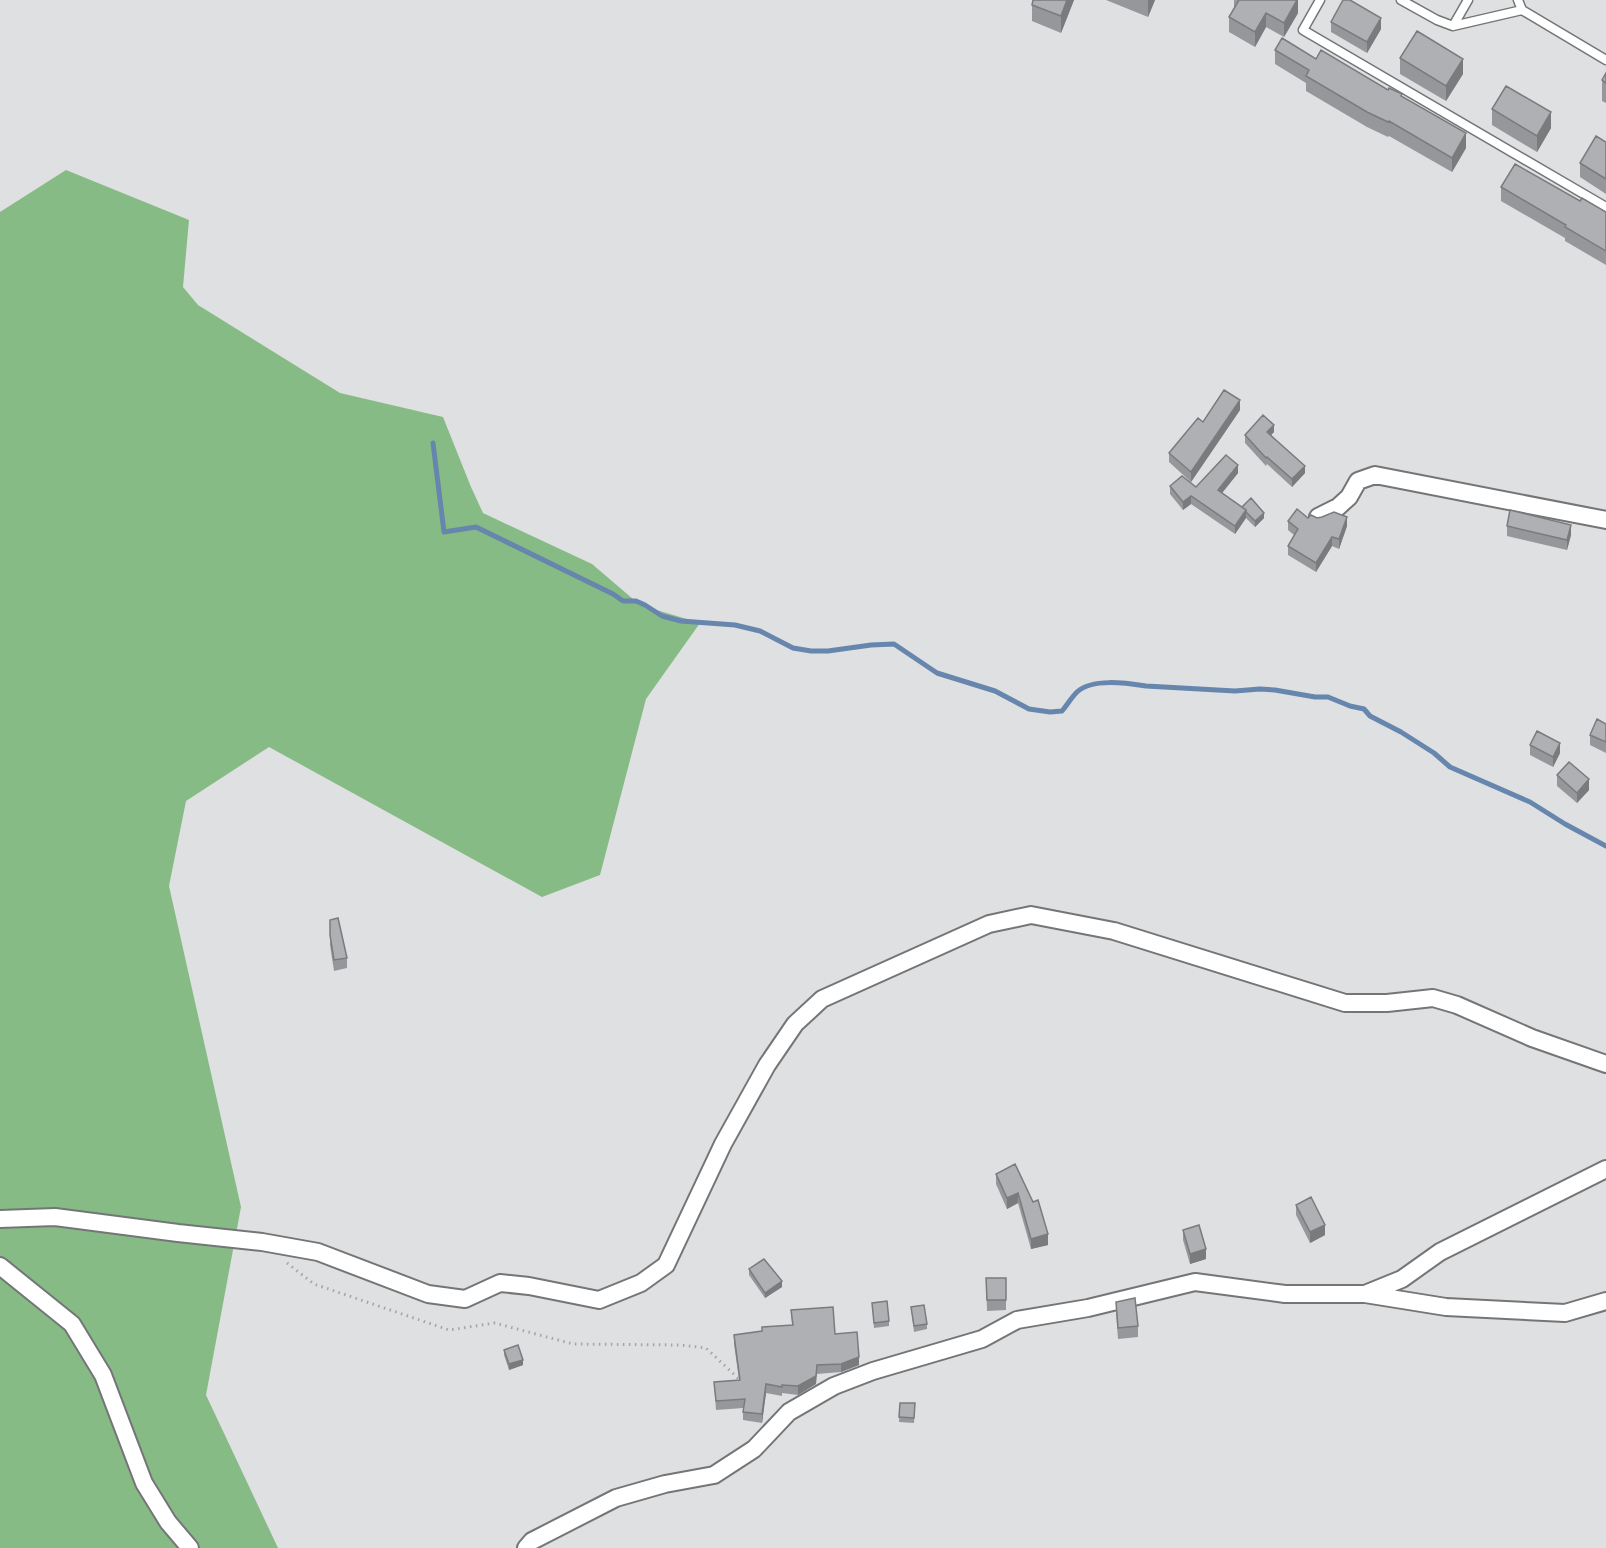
<svg xmlns="http://www.w3.org/2000/svg" width="1606" height="1548" font-family="Commissioner,sans-serif">
  <style>
    .forest { fill: #87bb85 }
    .lines { fill: none; stroke-linecap: round; stroke-linejoin: round }
    .stream { stroke: #6686ad; stroke-width: 5 }
    .lane-casing { stroke: #747577; stroke-width: 11 }
    .street-casing { stroke: #747577; stroke-width: 20 }
    .path { stroke: #a3a5a6; stroke-width: 3; stroke-dasharray: 1.5 4.5; stroke-linecap: butt }
    .lane { stroke: #fff; stroke-width: 8 }
    .street { stroke: #fff; stroke-width: 16 }
    .wall { fill: #96979a }
    .shaded-wall { fill: #7a7b7d }
    .building { fill: #afb0b3; stroke: #7a7b7d; stroke-width: 1.5 }
  </style>
  <rect width="100%" height="100%" fill="#dee0e2"/>
  <!-- forest -->
  <path class="forest" d="M66,170l123,50 -6,67 15,18 142,88 103,24 28,70 12,26 109,51 48,41 60,18 -54,76 -46,176 -58,22 -273,-150 -83,54 -17,85 72,321 -35,188 72,153h-278v-1336z"/>
  <g class="lines">
    <!-- stream -->
    <path class="stream" d="M433,443l11,89 32,-5 137,67 10,7h13l9,4 17,11 19,5 54,4 25,6 33,17 18,3h17l43,-6 23,-1 43,29 58,18 34,18 21,3 12,-1c5,-6 9,-13 15,-19 15,-14 49,-9 69,-6l89,5 25,-2 15,1 40,7h13l22,9 14,3 6,7 31,16 33,21 16,14 80,35 35,22 41,22"/>
    <!-- lane casing -->
    <g class="lane-casing">
      <path id="lane" d="M1320,0l-17,30 303,177
        M1401,0l36,20 16,6 69,-16
        M1518,0l4,10 84,50
        M1453,26l15,-26"/>
    </g>
    <!-- street casing -->
    <g class="street-casing">
      <path id="street" d="M1318,517l20,-10 11,-10 9,-16 17,-6 231,45
        M0,1219l55,-2 123,16 84,9 56,10 110,42 37,5 35,-16 29,3 70,14 42,-17 25,-18 57,-121 44,-79 28,-41 27,-25 167,-75 42,-9 83,16 231,72h42l46,-5 24,7 75,33 74,26
        M0,1266l72,58 31,51 41,108 24,39 22,26
        M1365,1294l37,-15 38,-27 166,-83
        M526,1548l6,-7 84,-43 49,-14 49,-9 40,-26 35,-37 45,-26 39,-15 109,-32 35,-19 71,-12 107,-26 90,12h80l81,13 119,6 41,-12"/>
    </g>
    <!-- path -->
    <path class="path" d="M287,1263l27,21 135,46 46,-7 78,21 108,1 25,3 35,33"/>
    <!-- lane -->
    <use href="#lane" class="lane"/>
    <!-- street -->
    <use href="#street" class="street"/>
  </g>
  <!-- wall -->
  <path class="wall" d="M1033,0h41l-13,33 -29,-12v-16z
    M1106,0h49l-7,17z
    M1234,0h64v13l-14,24 -18,-10 -11,20 -26,-15v-15l5,-9z
    M1331,22l50,7 -14,24 -36,-21z
    M1275,50l41,9 72,31 78,58 -14,24 -63,-36 -1,1 -21,-10 -61,-36v-8l-31,-19z
    M1400,58l63,16 -17,27 -46,-27z
    M1606,73v30l-4,-2v-21z
    M1492,109l59,19 -14,24 -45,-27z
    M1606,142v52l-26,-17v-14z
    M1501,187l79,14 26,11v53l-41,-24v-3l-64,-37z
    M1240,410l-49,72 -22,-20v-9l34,-31z
    M1274,432l-3,3 34,38 -13,14 -25,-23 -1,2 -21,-23v-8z
    M1238,473l-16,20 20,14 22,11 -9,9 -9,-9 -11,16 -44,-30 -8,6 -13,-16v-8l26,1z
    M1308,518h9l30,8 -8,23 -7,-3 -16,26 -28,-17v-9l6,-11 -6,-5v-9z
    M1507,526l64,9 -4,15 -60,-14z
    M1606,724v29l-16,-8v-10z
    M1530,745l30,8 -7,14 -23,-12z
    M1557,775l32,15 -12,13 -20,-17z
    M330,920l17,38v10l-13,3 -4,-26z
    M1015,1164l33,81 -17,4 -13,-46 -11,6 -11,-25v-10z
    M1296,1205l29,30 -15,8 -14,-28z
    M1183,1230l23,29 -16,5 -7,-24z
    M749,1269l33,18 -17,11 -16,-23z
    M986,1278h20v32l-19,1z
    M1116,1302l22,24v11l-20,2 -2,-27z
    M872,1303l17,18v5l-15,2z
    M911,1307l16,17v5l-13,3z
    M791,1310l44,24 24,31 -18,7 -24,2 -1,10 -18,11 -16,-2v3l-16,-3 -4,30 -19,-3v-12l-27,2 -2,-28 25,-2 -5,-36v-9l28,-4 30,-6z
    M504,1350l19,15 -14,5 -5,-15z
    M900,1403h15l-1,20 -15,-1z"/>
  <!-- shaded-wall -->
  <path class="shaded-wall" d="M1067,0h7l-13,33v-17z
    M1148,0h7l-7,17z
    M1297,0h1v13l-14,24v-14z
    M1266,13v14l-11,20v-15z
    M1381,18v11l-14,24v-11z
    M1463,59v15l-17,27v-15z
    M1551,112v16l-14,24v-16z
    M1466,133v15l-14,24v-14z
    M1240,400v10l-49,72v-10z
    M1274,425v7l-7,7v-7z
    M1238,465v8l-20,25v-8z
    M1305,466v7l-13,14v-8z
    M1191,496v8l-8,6v-8z
    M1246,510v8l-11,16v-8z
    M1264,513v5l-9,9v-6z
    M1347,517v9l-8,23v-10z
    M1571,525v10l-4,15v-10z
    M1332,537v9l-16,26v-9z
    M1560,743v10l-7,14v-10z
    M1589,779v11l-12,13v-10z
    M1018,1193v10l-11,6v-11z
    M1325,1225v10l-15,8v-11z
    M1048,1234v11l-17,4v-10z
    M1206,1249v10l-16,5v-10z
    M782,1281v6l-17,11v-5z
    M859,1357v8l-18,7v-8z
    M523,1360v5l-14,5v-6z
    M817,1365l-1,19 -18,11v-9z
    M766,1384v9l-4,30v-9z"/>
  <!-- building -->
  <path class="building" d="M1033,0h34l-6,16 -29,-11z
    M1239,0h58l-13,23 -18,-10 -11,19 -26,-15z
    M1343,0h7l31,18 -14,24 -36,-20z
    M1417,31l46,28 -17,27 -46,-28z
    M1282,38l34,21 5,-9 67,40 1,-2 13,6 -1,2 65,37 -14,25 -63,-37 -1,1 -21,-10 -61,-36 3,-6 -34,-20z
    M1606,73v10l-4,-3z
    M1506,86l45,26 -14,24 -45,-27z
    M1596,136l10,6v37l-26,-16z
    M1515,164l65,37 2,-3 24,14v39l-41,-24 1,-2 -65,-38z
    M1224,390l16,10 -49,72 -22,-19 29,-35 5,4z
    M1263,415l11,10 -7,7 38,34 -13,13 -25,-22 -1,1 -21,-23z
    M1226,455l12,10 -20,25 28,20 -11,16 -44,-30 -8,6 -13,-16 12,-10 14,11z
    M1251,498l13,15 -9,8 -9,-9v-2l-4,-3z
    M1297,509l11,9 3,-3 6,3 5,-1 12,-5 13,5 -8,22 -7,-2 -16,26 -28,-17 10,-17 -10,-8z
    M1510,510l61,15 -4,15 -60,-14z
    M1597,719l9,5v18l-16,-7z
    M1537,731l23,12 -7,14 -23,-12z
    M1569,762l20,17 -12,14 -20,-18z
    M338,918l9,40 -13,2 -4,-25v-15z
    M1015,1164l18,38 5,-2 10,34 -17,5 -13,-46 -11,5 -11,-24z
    M1311,1197l14,28 -15,7 -14,-27z
    M1199,1225l7,24 -16,5 -7,-24z
    M764,1259l18,22 -17,12 -16,-24z
    M986,1278h20v22h-19z
    M1135,1298l3,28 -20,2 -2,-26z
    M887,1301l2,20 -15,2 -2,-20z
    M924,1305l3,19 -13,2 -3,-19z
    M833,1307l2,27 22,-2 2,25 -18,7 -24,1 -1,11 -18,10 -16,-1v2l-16,-3 -4,30 -19,-2 2,-13 -29,2 -2,-19 26,-2 -6,-45 28,-4v-4l31,-2 -2,-15z
    M518,1345l5,15 -14,4 -5,-14z
    M900,1403h15l-1,15 -15,-1z"/>
</svg>
